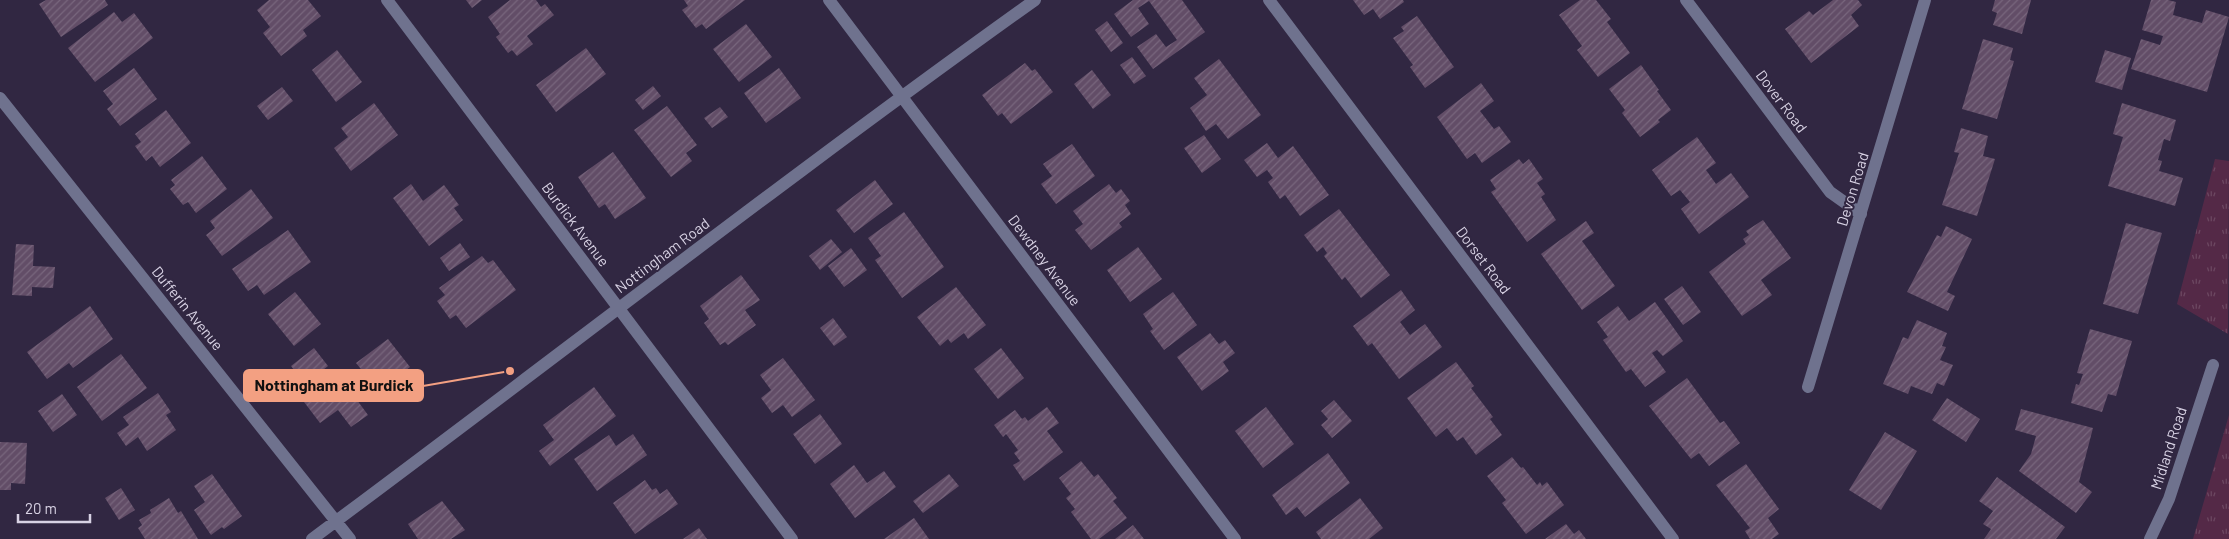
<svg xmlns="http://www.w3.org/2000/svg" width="2229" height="539" font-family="Barlow,sans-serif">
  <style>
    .grass { fill: url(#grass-tufts) }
    .building { fill: url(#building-hatch) }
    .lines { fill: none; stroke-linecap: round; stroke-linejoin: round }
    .minor { stroke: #6f728e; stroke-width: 12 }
    .labels { text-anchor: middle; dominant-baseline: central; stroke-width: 4; stroke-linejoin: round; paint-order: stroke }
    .street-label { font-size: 15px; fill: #d8d2e4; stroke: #312742 }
    .leader { fill: none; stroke: #f3a082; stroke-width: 2 }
    .callout-dot { fill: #f3a082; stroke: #312742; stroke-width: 2 }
    .callout { fill: #f3a082; stroke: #f3a082; stroke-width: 2 }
    .callout-label { font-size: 16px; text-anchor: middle; font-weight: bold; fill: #111 }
  </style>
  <defs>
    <pattern id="grass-tufts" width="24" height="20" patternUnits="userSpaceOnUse" patternTransform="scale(1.25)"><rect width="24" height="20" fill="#542947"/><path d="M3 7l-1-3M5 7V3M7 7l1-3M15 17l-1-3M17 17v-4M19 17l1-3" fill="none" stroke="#6c4761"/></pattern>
    <pattern id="building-hatch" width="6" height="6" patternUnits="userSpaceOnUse" patternTransform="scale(1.25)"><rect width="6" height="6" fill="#624d67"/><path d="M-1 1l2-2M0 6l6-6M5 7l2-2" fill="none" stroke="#78667d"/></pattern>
  </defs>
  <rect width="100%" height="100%" fill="#312742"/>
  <!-- grass -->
  <path class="grass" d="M2215,159l14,2 -1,173 -51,-30z
    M2229,415v124h-36z"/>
  <!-- building -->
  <path class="building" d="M46,0h59l3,5 -47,32 -22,-33z
    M269,0h39l13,16 -18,14 4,6 -26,20 -18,-23 7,-6 -13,-17z
    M466,0h16l-10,8z
    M510,0h26l5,7 4,-3 9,11 -27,21 6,8 -16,12 -5,-6 -4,3 -12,-16 4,-3 -12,-17z
    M684,0h61l-39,29 -4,-5 -6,4 -14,-18 6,-4z
    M1133,0h49l23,32 -52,37 -16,-22 19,-13 10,13 11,-7 -28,-39 -11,7 11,16 -18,13 -17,-23z
    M1353,0h50l1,2 -24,17 -7,-10 -9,6z
    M1580,0h16l15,19 -4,3 23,31 -32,24 -21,-27 5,-4 -23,-31z
    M1833,0h25l4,5 -11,10 8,11 -48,37 -26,-34 24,-18 4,4z
    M1995,0h36l-9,34 -29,-9 4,-12 -5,-2z
    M2151,0h17l8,2 -3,13 29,8 4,-13 23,7 -22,75 -76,-23 10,-30 19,6 3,-9 -21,-6z
    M114,12l8,10 12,-9 19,25 -58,44 -27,-34z
    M1417,16l37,51 -29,21 -15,-21 3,-2 -20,-27 11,-7 -3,-4z
    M1107,21l16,22 -12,9 -16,-22z
    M746,24l26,33 -33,25 -26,-33z
    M1983,39l30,9 -3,12 4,1 -17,58 -35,-10z
    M586,48l20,26 -50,38 -20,-27z
    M337,50l25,32 -26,20 -24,-32z
    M2105,50l26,8 -9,32 -27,-8z
    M1132,57l14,19 -12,8 -14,-19z
    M1219,59l42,56 -33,24 -12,-15 -10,7 -16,-23 17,-13 -13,-17z
    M1025,63l7,8 3,-2 18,23 -42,32 -9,-11 -4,3 -16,-21z
    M1641,65l18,25 -2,1 14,19 -13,10 2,2 -20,15 -18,-24 3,-3 -16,-21z
    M134,68l23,31 -37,27 -13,-17 6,-5 -10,-13z
    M779,68l22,30 -35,25 -22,-30z
    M1092,70l19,25 -18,14 -19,-25z
    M1481,83l13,18 -14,10 14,18 5,-3 12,16 -29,21 -7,-10 -8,6 -30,-42z
    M653,86l8,10 -18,14 -8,-10z
    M282,87l11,14 -25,19 -11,-14z
    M374,103l24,32 -47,36 -17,-23 14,-11 -7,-9z
    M2122,103l54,17 -6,21 -6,-2 -6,21 4,1 -3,10 24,7 -8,28 -67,-20 15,-49 -10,-3z
    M667,106l30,39 -11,8 6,8 -21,16 -37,-47z
    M720,107l8,10 -16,11 -8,-10z
    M166,110l25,33 -31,24 -8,-11 -6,5 -11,-15 6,-4 -6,-8z
    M1961,128l27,8 -5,20 12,3 -18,57 -35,-11 17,-52 -5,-1z
    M1204,135l17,24 -19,14 -18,-25z
    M1697,137l19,26 -10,7 10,14 15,-11 18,24 -50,37 -18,-25 9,-7 -10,-12 -9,6 -19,-26z
    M1267,143l11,15 15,-12 36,49 -29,21 -15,-21 -5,4 -12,-17 5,-4 -6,-8 -10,7 -13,-17z
    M1072,144l23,32 -39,28 -15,-20 11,-8 -9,-12z
    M613,152l33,46 -31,21 -10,-15 -6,4 -21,-31z
    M202,156l25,33 -31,24 -8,-11 -5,3 -13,-16 5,-4 -4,-5z
    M1519,159l4,5 6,-5 14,20 -6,4 8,11 -4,3 15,23 -29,22 -36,-50 5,-3 -6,-9z
    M875,180l18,24 -39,29 -18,-23z
    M411,184l12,17 21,-16 15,20 -5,3 9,12 -34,26 -36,-48z
    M1109,184l7,9 5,-4 9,12 -5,4 6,9 -12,9 3,4 -31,23 -16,-20 8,-6 -10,-13z
    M251,189l22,29 -51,38 -16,-21 9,-7 -5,-7z
    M1339,209l51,66 -29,23 -16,-21 -3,3 -18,-24 3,-3 -4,-6 -6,5 -13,-17z
    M904,212l40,55 -42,31 -27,-38 6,-4 -13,-18z
    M1763,220l28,38 -30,22 11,15 -30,21 -33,-44 37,-28 -3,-5 6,-4 -3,-4z
    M1586,221l8,12 -12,8 33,45 -33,24 -41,-56z
    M2126,223l36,10 -24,81 -35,-10z
    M1946,226l26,13 -25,53 8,4 -7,15 -41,-19 30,-57 4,2z
    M288,230l23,32 -47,33 -7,-10 -9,6 -16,-22z
    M831,239l11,13 -22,18 -11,-14z
    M460,243l10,14 -21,14 -9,-13z
    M16,244l18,1 -1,21 22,1 -2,21 -21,-1v9l-20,-1z
    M1138,247l24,32 -32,23 -23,-32z
    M851,248l16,22 -23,17 -16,-21z
    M482,256l6,7 5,-3 23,30 -50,38 -10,-13 -6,4 -13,-18 8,-6 -6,-7z
    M741,275l19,25 -15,10 11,15 -28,20 -3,-3 -5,3 -16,-22 5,-4 -9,-13z
    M1682,286l19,26 -18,13 -19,-26z
    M956,287l30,38 -18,14 -4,-6 -13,10 -3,-4 -8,7 -23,-29z
    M1401,290l14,20 -15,12 10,13 15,-11 17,23 -43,32 -27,-36 -4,3 -15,-20z
    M295,292l26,32 -27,22 -26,-32z
    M1173,292l24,33 -33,25 -14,-19 3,-2 -10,-15z
    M1655,302l28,39 -20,15 -6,-6 -5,3 14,19 -21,15 -14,-18 -5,3 -23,-32 5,-3 -11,-15 21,-16 11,15z
    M90,306l23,33 -40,29 -4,-5 -22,16 -20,-27z
    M833,318l14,19 -13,9 -14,-18z
    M1917,320l30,13 -5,13 4,1 -6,13 13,5 -9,21 -7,-3 -5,11 -21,-8 -3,8 -25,-10 20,-47 5,2z
    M2090,329l42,12 -16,55 -8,-2 -6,18 -31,-9 5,-19 3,1 4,-11 -6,-1z
    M1210,333l9,11 6,-4 10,13 -12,9 6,9 -27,20 -25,-34z
    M388,339l22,28 -12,9 7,10 -15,11 -17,-22 -4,4 -13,-16z
    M314,348l14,18 -23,18 -14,-18z
    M1001,348l23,30 -26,21 -24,-30z
    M121,354l26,34 -45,33 -25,-34z
    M783,358l32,42 -23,17 -9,-12 -11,8 -11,-15 10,-8 -11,-15z
    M1456,362l18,24 -3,2 22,29 -3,2 12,16 -26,20 -13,-18 -6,4 -10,-13 -11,9 -29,-39z
    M337,373l31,42 -17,12 -13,-17 -18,13 -19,-25z
    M1687,378l33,45 4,-2 16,22 -31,23 -10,-13 -8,6 -42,-53z
    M594,387l22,29 -66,50 -11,-15 15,-11 -11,-15z
    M158,393l13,19 -5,3 10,15 -29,21 -9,-14 -12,9 -9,-13 12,-8 -6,-8z
    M62,394l15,21 -24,17 -15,-21z
    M1947,398l33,21 -14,23 -34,-22z
    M1334,400l18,21 -20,17 -11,-13 7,-6 -7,-8z
    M1047,407l12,16 -12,8 16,21 -39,29 -11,-16 7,-4 -6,-8 4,-3 -12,-16 -3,3 -9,-12 21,-15 7,9 3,-2 3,4z
    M1266,407l28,37 -31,24 -28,-37z
    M2021,409l72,19 -14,54 13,10 -16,21 -57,-42 12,-17 5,-18 -21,-6z
    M820,414l22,30 -27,20 -22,-30z
    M1885,432l32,19 -36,59 -32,-20z
    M633,434l14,21 -50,36 -23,-32 35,-24 7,11z
    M0,442l27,1 -2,41 -14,-1v7h-11z
    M1328,453l22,30 -45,34 -8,-10 -11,8 -14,-20z
    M1512,457l9,11 2,-1 14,18 3,-3 2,4 5,-4 17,23 -38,29 -24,-31 4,-3 -19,-24z
    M1081,461l13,16 4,-3 19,24 -4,3 14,17 -28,21h-8l-20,-27 4,-3 -9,-11 5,-4 -12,-16z
    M1746,464l33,45 -11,9 11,16 -7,5h-22l-5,-8 5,-3 -34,-43z
    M854,465l13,18 17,-12 12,16 -41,31 -25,-34z
    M212,474l30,42 -18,13 -2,-2 -11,8 -17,-25 11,-8 -11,-16z
    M949,474l10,12 -36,27 -10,-12z
    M1997,477l68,50 -9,12h-72l7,-10 -8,-5 10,-13 -14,-10z
    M645,480l7,10 4,-2 4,6 7,-5 11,15 -43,30 -22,-31z
    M121,488l14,22 -16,10 -14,-22z
    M169,498l9,15 3,-2 17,28h-53l-7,-11 4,-3 -3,-5 12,-7 -1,-3z
    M1360,498l23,30 -14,11h-48l-5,-7z
    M442,501l23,29 -14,9h-33l-10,-15z
    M914,518l15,21h-45z
    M1566,524l8,10 5,-4 7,9h-41z
    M1133,525l11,14h-29z
    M699,528l8,11h-24z"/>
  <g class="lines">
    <!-- minor -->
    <path class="minor" d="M387,0l405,539
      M829,0l406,539
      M1269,0l404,539
      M1686,0l144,192 31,22
      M0,98l350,441
      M1808,387l117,-387
      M312,539c241,-179 478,-364 723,-539
      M2150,539l19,-40 44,-134"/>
  </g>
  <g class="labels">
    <!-- street labels -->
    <g class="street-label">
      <text transform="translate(1782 101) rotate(53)">Dover Road</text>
      <text transform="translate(1852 189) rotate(-73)">Devon Road</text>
      <text transform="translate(576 224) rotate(53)">Burdick Avenue</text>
      <text transform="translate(662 255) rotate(-37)">Nottingham Road</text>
      <text transform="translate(1045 260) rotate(53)">Dewdney Avenue</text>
      <text transform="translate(1484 260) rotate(53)">Dorset Road</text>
      <text transform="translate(188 308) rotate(51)">Dufferin Avenue</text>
      <text transform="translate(2168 448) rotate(-72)">Midland Road</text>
    </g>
  </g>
  <!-- callouts -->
  <path class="leader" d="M510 371L423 386"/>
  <circle class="callout-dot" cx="510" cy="371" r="5"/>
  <rect class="callout" x="244" y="370" width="179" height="31" rx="5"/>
  <g class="callout-label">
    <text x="334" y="391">Nottingham at Burdick</text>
  </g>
  <!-- scale -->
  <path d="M18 514v8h72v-8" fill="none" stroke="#d8d2e4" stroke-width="2.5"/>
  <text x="25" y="514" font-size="15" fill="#d8d2e4" stroke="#312742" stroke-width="4" paint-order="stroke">20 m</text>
</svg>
